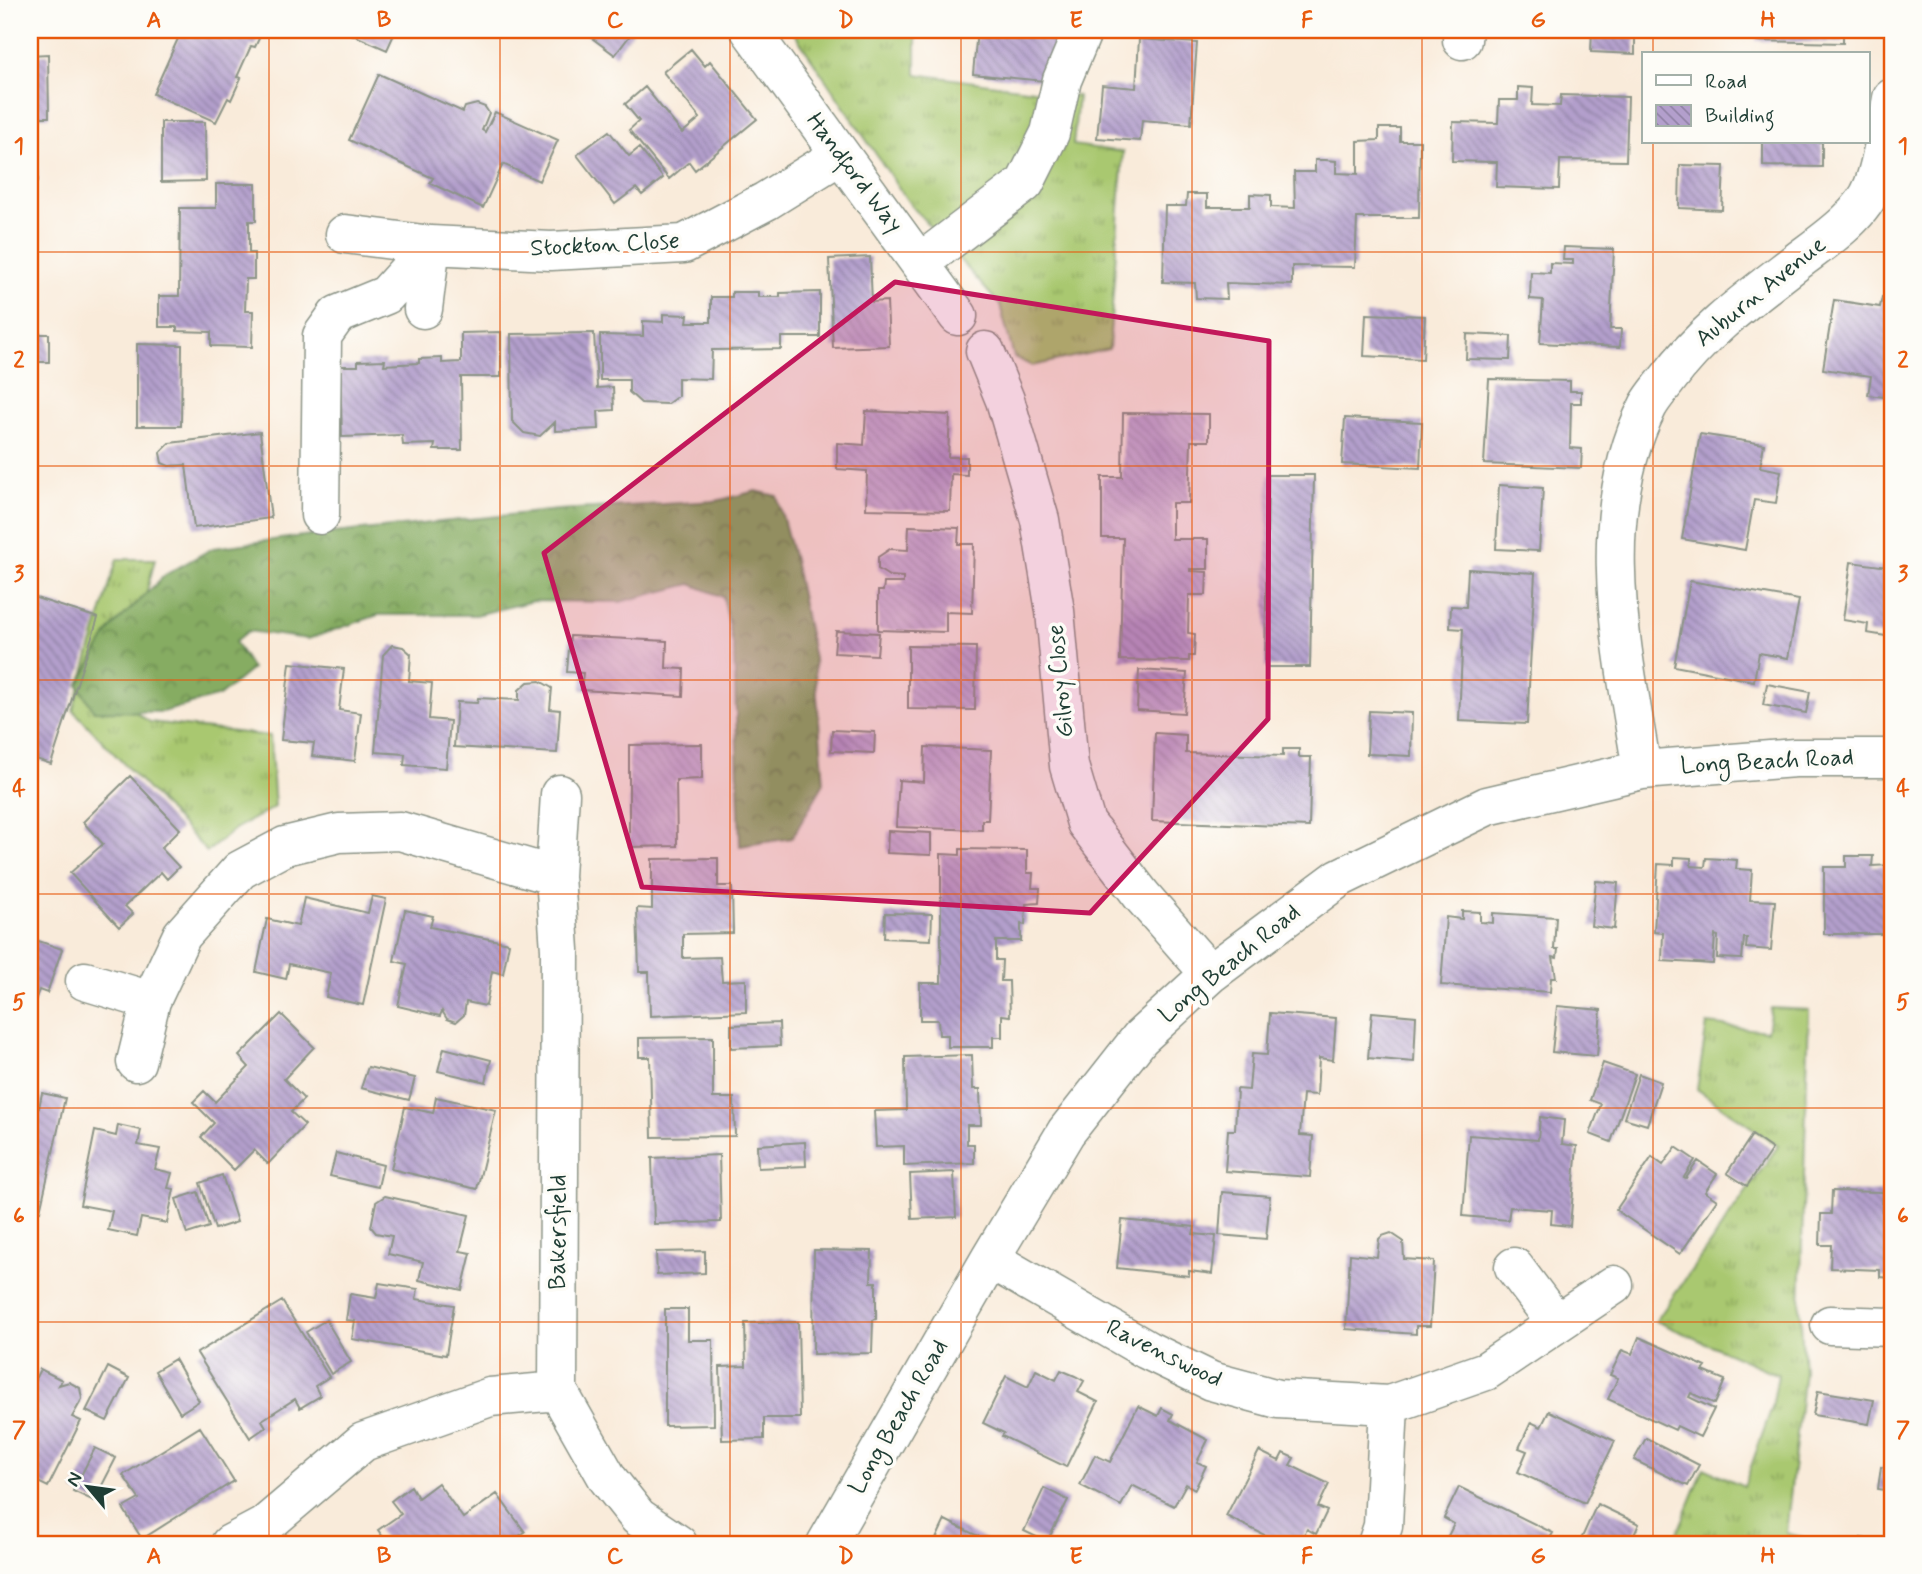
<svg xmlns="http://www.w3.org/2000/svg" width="1922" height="1574" font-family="Mynerve,sans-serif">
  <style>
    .grass { fill: url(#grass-tufts); stroke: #648252; stroke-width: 2 }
    .forest { fill: url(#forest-crowns); stroke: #52744b; stroke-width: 2 }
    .building { fill: url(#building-back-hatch) }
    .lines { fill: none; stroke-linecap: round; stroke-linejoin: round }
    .minor-casing { stroke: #8c9487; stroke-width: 41 }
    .minor { stroke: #fff; stroke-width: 38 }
    .marked { fill: #c2185b; fill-opacity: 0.2; stroke: #c2185b; stroke-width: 5; stroke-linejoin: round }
    .grid { fill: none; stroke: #e8590c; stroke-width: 2; stroke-opacity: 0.55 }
    .labels { text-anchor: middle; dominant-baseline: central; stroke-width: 7; stroke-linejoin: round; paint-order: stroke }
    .street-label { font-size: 24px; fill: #1f3d34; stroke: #fdfcf7 }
    .neatline { fill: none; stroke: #e8590c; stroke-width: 2.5 }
    .grid-label { font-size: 23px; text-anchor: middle; font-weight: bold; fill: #e8590c }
  </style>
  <defs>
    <pattern id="grass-tufts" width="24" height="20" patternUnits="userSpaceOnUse" patternTransform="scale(1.75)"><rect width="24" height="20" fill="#a9c86f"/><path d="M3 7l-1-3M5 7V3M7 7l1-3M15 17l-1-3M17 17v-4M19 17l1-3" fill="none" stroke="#89a45c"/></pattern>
    <pattern id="forest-crowns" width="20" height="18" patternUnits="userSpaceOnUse" patternTransform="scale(1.75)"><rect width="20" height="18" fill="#86ac62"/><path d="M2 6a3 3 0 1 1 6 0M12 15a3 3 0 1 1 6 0" fill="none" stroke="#6d8d52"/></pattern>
    <pattern id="building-back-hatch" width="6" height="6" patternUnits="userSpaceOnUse" patternTransform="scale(1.75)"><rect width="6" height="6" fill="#b39fcc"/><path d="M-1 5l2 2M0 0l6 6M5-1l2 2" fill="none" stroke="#9183a6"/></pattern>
  </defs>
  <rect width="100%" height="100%" fill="#fdfcf7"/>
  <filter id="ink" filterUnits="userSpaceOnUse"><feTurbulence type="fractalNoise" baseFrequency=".0143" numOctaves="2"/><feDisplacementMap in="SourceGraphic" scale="14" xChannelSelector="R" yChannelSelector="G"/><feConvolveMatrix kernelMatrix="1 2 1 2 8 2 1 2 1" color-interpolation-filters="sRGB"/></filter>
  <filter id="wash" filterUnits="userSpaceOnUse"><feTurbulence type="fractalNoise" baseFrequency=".00686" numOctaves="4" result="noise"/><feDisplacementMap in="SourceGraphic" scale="28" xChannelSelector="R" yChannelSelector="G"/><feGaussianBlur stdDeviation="1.57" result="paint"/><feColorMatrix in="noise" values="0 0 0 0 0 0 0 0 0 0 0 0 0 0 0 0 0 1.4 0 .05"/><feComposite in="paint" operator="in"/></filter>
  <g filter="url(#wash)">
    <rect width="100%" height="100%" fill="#f9ebda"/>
    <!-- grass -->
    <path class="grass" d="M792,30h124v44l162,22 -5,49 50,7 -14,197 -77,17 -18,-9 -14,-52 -91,-102z
      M117,559h38l-36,142 31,21 120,14 5,71 -39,21 -29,24 -134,-142z
      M1771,1008l38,2 -9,298 4,63 -18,162 41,11h-154l31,-76 40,18 28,-79 6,-32 -122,-54 122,-175 -81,-57 10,-65 60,7z"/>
    <!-- forest -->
    <path class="forest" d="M756,491l21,5 17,64 20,99 10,124 -32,55 -52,8 -6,-197 -11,-52 -32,-13 -71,18 -87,-1 -57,14h-98l-70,24 -60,-8 -13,11 17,27 -33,27 -56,16 -69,-1 -16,-26 33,-57 54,-53 48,-27 90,-12 255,-26 158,-9z"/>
    <g id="blocks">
      <!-- building -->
      <path class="building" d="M176,30h87l-8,17 -4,-1 -14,31 4,1 -10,22 -3,-2 -12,24 -63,-28 28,-62z
        M342,30h54l-9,20z
        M581,30h53l-19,25z
        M977,30h83l-5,52 -82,-8z
        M1592,30h43v24l-44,-2z
        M1756,30h87v13l-87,-2z
        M1139,39l58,4 -6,81 -49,-4 -2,21 -43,-3 5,-53 34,3z
        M691,49l14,17 5,-5 47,58 -62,51 -6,-8 -20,17 -40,-49 10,-9 -14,-17 20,-17 37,46 18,-15 -37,-46z
        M48,54l1,63h-19v-62z
        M379,74l84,38 2,-5 12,-3 8,3 4,6 -7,17 3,2 10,-20 63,28 -19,41 -36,-17 -20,44 -53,-25 3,-5 -84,-38z
        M1518,87l15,1 -1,17 28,1 1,-11 67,2 -2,64 -66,-1 -1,29 -63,-2 1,-25 -45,-1 1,-39 45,1 1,-23h19z
        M161,122h44l1,59 -45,1z
        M1379,128h21v13h20l-1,77h-62l-2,49 -63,-1v19l-66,-2 1,16 -31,-1 -1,-15 -32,-1 2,-76h21l1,-12h20v13h43v-13l21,1v12l24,1 -1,-36h21v-12h10l11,1v12l22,1v-33l21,-1z
        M609,131l20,25 10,-8 24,30 -21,17 -6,-7 -21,16 -38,-49z
        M30,132h8v50h-8z
        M1763,142h59v25l-59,-1z
        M1680,165l44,1 -2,44 -43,-2z
        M216,184h40v37h-7v32h5v26h-8l-1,32h8l-1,36 -41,-1v-14l-34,-1v-4h-18v-31h20l1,-88h36z
        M1564,247l50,2 -4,80h11l-1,18 -80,-4 3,-43 -13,-1 1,-27 19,1v-10l23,1v-4h-10z
        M870,257l2,45 15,-1 2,45 -56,2 -4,-89z
        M732,292h26v5h22v-4l40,-1v45h-39v12l-69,1 -1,29 -33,-1v18l-11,8 -26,-1 -12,-11v-12h-29v-45l43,1v-15l20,1v-8l25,1 -1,7h24v-25h21z
        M1882,297l10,2v99l-24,-3 3,-19 -48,-7 11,-69 46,7z
        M1366,314l59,2 -2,43 -59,-3z
        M501,332v45h-40l1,73h-28l1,-6 -32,1 -1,-10 -60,2 -2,-71h18v-5l27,-1 -1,5 35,-2v-4l23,-1v5l19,-1v-29z
        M594,333l3,55 16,-1 1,23 -16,1 1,18 -44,2v-9l-15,14 -16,-3 -12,-12 -1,-87z
        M30,334h19v28h-19z
        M1467,334l44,2 -1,24 -44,-1z
        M137,344l45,1 -1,81h-44z
        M1489,379l81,2v10h11v12h-10l-1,45 12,1 -1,19 -97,-4z
        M866,411l84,4 -2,42h19v18l-16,-1 -1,37 -84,-2 1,-38 -30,-2v-26l27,2z
        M1123,413l86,1v27h-18l-2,62h-17v36h36v30h-18v2l17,1 -1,23h-17l-1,38 7,1 -1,22h-5v5l-69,-1 3,-122h-21v-61h20z
        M1345,418l77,4 -2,46 -78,-4z
        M30,427h4l1,30h-5z
        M260,432l11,86 -77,10 -8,-63 -17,1 -7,-3 -2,-10 10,-10z
        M1700,434l64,10 -4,23 21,4 -5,32 -22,-3 -9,50 -63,-11z
        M1268,475h46l-4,192h-45z
        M1499,485l44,3 -4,63 -43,-2z
        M909,526l50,2 -1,16h16l-2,69 -26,-1v20l-68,-2v-39h5l1,-8h19v-6l-14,-1 -11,-7v-12l12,-8 18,1z
        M1891,551h1v86l-25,-4 1,-9 -25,-4 8,-58 37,5z
        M1468,569l67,4 -8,151 -68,-3 4,-92 -13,-1 1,-22 15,1z
        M1690,581l109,19 -11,58 -29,-5 -5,28 -80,-15z
        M30,596l68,22 -47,146 -21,-7z
        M836,631l43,2 -2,22 -43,-2z
        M570,636l97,5 -1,27 18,1 -1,27 -102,-6 2,-17 -16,-1z
        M392,645l11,2 8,7 -2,27 23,2 -3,36 21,2 -4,47 -42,-3 1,-11 -30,-2 8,-97z
        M908,646l68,1 -1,63 -67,-1z
        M290,663l54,6 -5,41 22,3 -6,48 -43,-5 2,-13 -33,-3z
        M1139,670l48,3 -3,40 -47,-3z
        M540,681l12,7 -2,21 10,1 -3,43 -103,-6 3,-45 20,1 1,-5 41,2v-10l9,-8z
        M1767,684l43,8 -4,21 -43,-8z
        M1369,711l43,2 -1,43 -44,-2z
        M832,730l43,2 -1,21 -43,-2z
        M1155,733l31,2v18l97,3v-7h16v8h12l-2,70 -157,-6z
        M702,744v35l-26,1 1,66 -48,1v-102z
        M925,747l66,3 -3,70h-6v10l-86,-3 3,-47 25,2z
        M130,776l50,53 -19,19 18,19 -12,12 -6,-7 -36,34 8,8 -14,13 -49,-54 33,-29 -20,-22z
        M888,831l43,2v22l-44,-2z
        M960,849l67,1v23h6l-1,15h8l-1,15 -13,1 -1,21 -4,-1v17h-25v19h6l-1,21h8l1,35 -8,-1v22h-9v10h-45v-12h-9l-1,-15h-18v-37h21v-129l19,1z
        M1846,856h27l-1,10 20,-1v69h-68v-67h22z
        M1674,857l17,1v8l14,1 1,-9 31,2 -1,9 16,1 -2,30 25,1 -4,49 -25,-2 1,-10h-3l-2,21 -25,-1 1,-22 -3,-1 -2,29 -51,-3 1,-28 -9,-1 4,-68 16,1z
        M718,858v28h14l1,47 -50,1v24l37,-1 2,24 24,-1v32l-96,4 -1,-44h-10l-2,-64 15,1v-50z
        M1596,881l22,2 -4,46 -23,-3z
        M372,896l14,3 -23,106 -37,-8 5,-24 -42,-9 -3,15 -30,-7 11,-53 31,7 6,-28 64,15z
        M405,910l28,6 -3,11 79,16 -6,31 -11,-3 -6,35 -20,-4 -2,13 -8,7 -9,-3 -5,-8 -2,5 -42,-10 9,-42 -13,-3z
        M1462,911l18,1v10l13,1v-10l63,4 -2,32h4l-1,9 -4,-1 3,21h-5l-1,14 -109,-7 5,-68 16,2z
        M885,913l47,1 -1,26 -47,-2z
        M30,938l32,11 -15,44 -8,-3 -9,23z
        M1557,1006l44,4 -4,46 -45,-4z
        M1372,1012l44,4 -2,46 -46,-4z
        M1270,1013l66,5 -3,42 -14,-2 -2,37 -14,-1 -3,41 13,1 -3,41 -85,-6 3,-41h7l2,-41 12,1 3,-36 15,1z
        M281,1014l33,33 -30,32 20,20 -13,13 14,13 -37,39 -14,-14 -20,20 -33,-33 13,-14 -21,-21 11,-11 11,11 34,-35 -10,-11z
        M779,1023l1,23 -49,2v-23z
        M713,1037v61h21l1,38 -83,1 -2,-80h-11v-19z
        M444,1048l47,12 -5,22 -48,-11z
        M972,1055l1,34h7l1,36h-14v19h7v19l-70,3v-20l-28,1 -2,-36 32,-1 -1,-53z
        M1603,1063l32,11 -24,68 -21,-8 11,-30 -11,-4z
        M368,1067l47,11 -6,22 -48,-12z
        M1639,1074l22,8 -14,43 -23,-7z
        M42,1093l23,5 -25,113 -10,-2v-103l9,2z
        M436,1097l60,13 -19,79 -86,-20 14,-62 28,6z
        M1540,1117l24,3 -2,24 15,2 -7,80 -19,-2 1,-14 -42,-3 -2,13 -45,-4 6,-81 69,5z
        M118,1125l23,5 -3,15 22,4 -5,20 17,4 -4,15 6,1 -7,34 -26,-5 -4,18 -29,-6 4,-19 -32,-6 15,-74 21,5z
        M1752,1135l20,14 -25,37 -20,-13z
        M805,1142l1,24 -48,2 -1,-23z
        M1676,1147l19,13 -11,17 2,1 12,-17 19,13 -12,18 12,8 -37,54 -64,-44 36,-53 11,8z
        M336,1153l47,12 -5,22 -48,-11z
        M719,1155l2,67 -67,2 -2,-66z
        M954,1172l2,45 -44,2 -2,-45z
        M222,1175l15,47 -22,7 -15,-46z
        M1832,1191l51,1 -1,19h10v67l-12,-1v-7l-50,-2 1,-23h-11l1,-31h10z
        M198,1192l11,35 -22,7 -11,-35z
        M1222,1192l48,4 -4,43 -47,-4z
        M385,1196l84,19 -9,36 11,2 -9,37 -43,-10 4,-18 -35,-8 4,-18 -16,-3 -5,-6 5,-25z
        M1122,1220l73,7 -2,7 23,2 -4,38 -23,-3v5l-72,-8z
        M1391,1233l12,8 1,18 30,2 -4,65h-14v8l-70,-5 4,-75 27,3 2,-18 3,-3z
        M814,1250l58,1 -1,31h5v37l-3,1 -1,33 -59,1z
        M705,1251v22l-48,2 -1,-23z
        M379,1283l39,6 -2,10 38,6 -8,50 -94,-16 3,-18 -9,-1 4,-26 26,4z
        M282,1301l47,76 -14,9 5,10 -20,12 -5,-9 -33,21 4,7 -16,11 -53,-85z
        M665,1309h23v31h25l1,85 -49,1z
        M326,1320l25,42 -20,12 -25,-42z
        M798,1322l2,96h-36v21l-42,1 -2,-73 26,-1 -1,-43z
        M1639,1337l67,30 -3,4 22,9 -10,24 -24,-11 -2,4 25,12 -14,28 -23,-11 -2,4 -67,-31 10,-21 -8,-3 12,-25 10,4z
        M175,1359l24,42 -19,12 -25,-42z
        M108,1367l21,11 -22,43 -21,-10z
        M40,1369l22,11 -3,5 10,-3 11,6 2,11 -10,18 9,4 -33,66 -18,-9v-89z
        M1036,1370l20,10 5,-10 14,6 9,5 -6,11 20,10 -32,65 -64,-31 2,-3 -21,-10 23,-47 22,11z
        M1818,1391l56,9 -5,24 -56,-9z
        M1138,1406l20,10 4,-8 11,6 -3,6 38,20 -11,22 9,4 -11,23 -9,-5 -12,22 -42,-21 -11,21 -41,-21 15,-30 15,7z
        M1549,1411l66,30 -30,62 -67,-31 9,-21 -8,-3 12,-26 10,5z
        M200,1427l34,54 -92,58 -19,-31 16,-9 -16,-24z
        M1646,1438l53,27 -11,21 -54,-26z
        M95,1448l21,10 -22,43 -21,-10z
        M1259,1451l20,10 4,-8 11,5 -4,7 39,19 -11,23 9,4 -11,23 -9,-5 -8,15h-16l-57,-28z
        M1881,1467l11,2v22l-14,-2z
        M438,1483l25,35 34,-24 28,38 -18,12h-119l-10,-14 23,-16 -10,-13 20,-15 7,12z
        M1459,1487l94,46 -6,11h-103l10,-20 -10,-6z
        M1044,1488l24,12 -21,42 -23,-11z
        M1597,1504l42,20 -9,20h-51z
        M945,1520l49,24h-47l-11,-5z
        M1861,1538l27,5v1h-28z"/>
    </g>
  </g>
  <g filter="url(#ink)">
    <use href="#blocks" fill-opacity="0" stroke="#8c9487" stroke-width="2"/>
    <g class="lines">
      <!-- minor casing -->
      <g class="minor-casing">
        <path id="minor" d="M750,30l208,286
          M1462,40l1,-10
          M345,234l86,11 120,6 133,-7 82,-43 74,-46
          M921,262l104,-79 25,-50 12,-53 21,-50
          M423,309l8,-64
          M985,351l20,49 35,120 15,91 14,155 17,57 56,73 68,78
          M320,515l2,-179 15,-21 49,-20 45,-50
          M1642,770c-19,-119 -51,-251 6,-364 5,-9 13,-18 19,-26 36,-49 84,-83 132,-120 25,-19 63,-44 74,-74 10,-25 14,-62 19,-88
          M555,876l5,-82
          M85,981l66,20
          M136,1062l15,-61 31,-66 58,-65 45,-24 54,-13 61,-2 155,45 5,74 -2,441 50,88 30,38 40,27
          M990,1259l157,91 64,31 67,18 111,6 97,-34 128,-86
          M1514,1267l42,56
          M1830,1325l62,2
          M230,1544l34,-18 99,-84 127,-45 68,-6
          M826,1544l164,-285 76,-127 74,-94 70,-64 129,-96 148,-72 155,-36 153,-12h97
          M1377,1544l6,-18 6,-121"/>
      </g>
      <!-- minor -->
      <use href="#minor" class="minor"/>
    </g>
  </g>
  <!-- marked area -->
  <path class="marked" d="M895,282l374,59 -1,378 -178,194 -448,-26 -98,-334z"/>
  <!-- grid -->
  <path class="grid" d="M269,30v1514M500,30v1514M730,30v1514M961,30v1514M1192,30v1514M1422,30v1514M1653,30v24M1653,142v1402M30,252h1862M30,466h1862M30,680h1862M30,894h1862M30,1108h1862M30,1322h1862"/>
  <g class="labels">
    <!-- street labels -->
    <g class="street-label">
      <text transform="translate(854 173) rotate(53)">Handford Way</text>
      <text transform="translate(605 245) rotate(-3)">Stockton Close</text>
      <text transform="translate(1761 292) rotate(-39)">Auburn Avenue</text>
      <text transform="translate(1061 681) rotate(-95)">Gilroy Close</text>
      <text transform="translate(1767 762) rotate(-3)">Long Beach Road</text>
      <text transform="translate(1230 964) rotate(-39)">Long Beach Road</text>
      <text transform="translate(558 1232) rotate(-90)">Bakersfield</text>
      <text transform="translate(1164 1354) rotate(26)">Ravenswood</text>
      <text transform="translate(899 1417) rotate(-60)">Long Beach Road</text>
    </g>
  </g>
  <!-- margin -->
  <rect width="1922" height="1574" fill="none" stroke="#fdfcf7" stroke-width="77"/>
  <!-- legend -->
  <rect x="1642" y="52" width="228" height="91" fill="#fdfcf7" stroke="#a4b0a9" stroke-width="2"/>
  <rect x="1656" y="75" width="35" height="10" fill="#ffffff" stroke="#a4b0a9" stroke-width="2"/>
  <text x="1705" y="88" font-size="21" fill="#1f3d34">Road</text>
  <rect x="1656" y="105" width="35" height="21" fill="url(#building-back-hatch)" stroke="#a4b0a9" stroke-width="2"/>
  <text x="1705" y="122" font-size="21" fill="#1f3d34">Building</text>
  <!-- north arrow -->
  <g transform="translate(88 1487) rotate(299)" stroke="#fdfcf7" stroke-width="5" paint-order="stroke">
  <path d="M0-5L12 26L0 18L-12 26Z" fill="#1f3d34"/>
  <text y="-10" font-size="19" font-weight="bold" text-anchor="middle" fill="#1f3d34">N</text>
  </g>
  <rect x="38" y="38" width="1846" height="1498" class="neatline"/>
  <g class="grid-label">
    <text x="154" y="27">A</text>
    <text x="384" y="27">B</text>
    <text x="615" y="27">C</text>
    <text x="846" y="27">D</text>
    <text x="1076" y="27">E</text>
    <text x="1307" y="27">F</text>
    <text x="1538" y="27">G</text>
    <text x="1768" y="27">H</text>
    <text x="19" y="153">1</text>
    <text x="1903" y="153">1</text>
    <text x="19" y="367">2</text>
    <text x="1903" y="367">2</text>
    <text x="19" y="581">3</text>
    <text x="1903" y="581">3</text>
    <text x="19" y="795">4</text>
    <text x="1903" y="795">4</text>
    <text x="19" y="1009">5</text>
    <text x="1903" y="1009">5</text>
    <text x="19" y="1223">6</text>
    <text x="1903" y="1223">6</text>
    <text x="19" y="1437">7</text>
    <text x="1903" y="1437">7</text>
    <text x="154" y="1563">A</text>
    <text x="384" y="1563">B</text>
    <text x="615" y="1563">C</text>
    <text x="846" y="1563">D</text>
    <text x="1076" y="1563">E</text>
    <text x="1307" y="1563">F</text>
    <text x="1538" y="1563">G</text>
    <text x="1768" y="1563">H</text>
  </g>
</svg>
